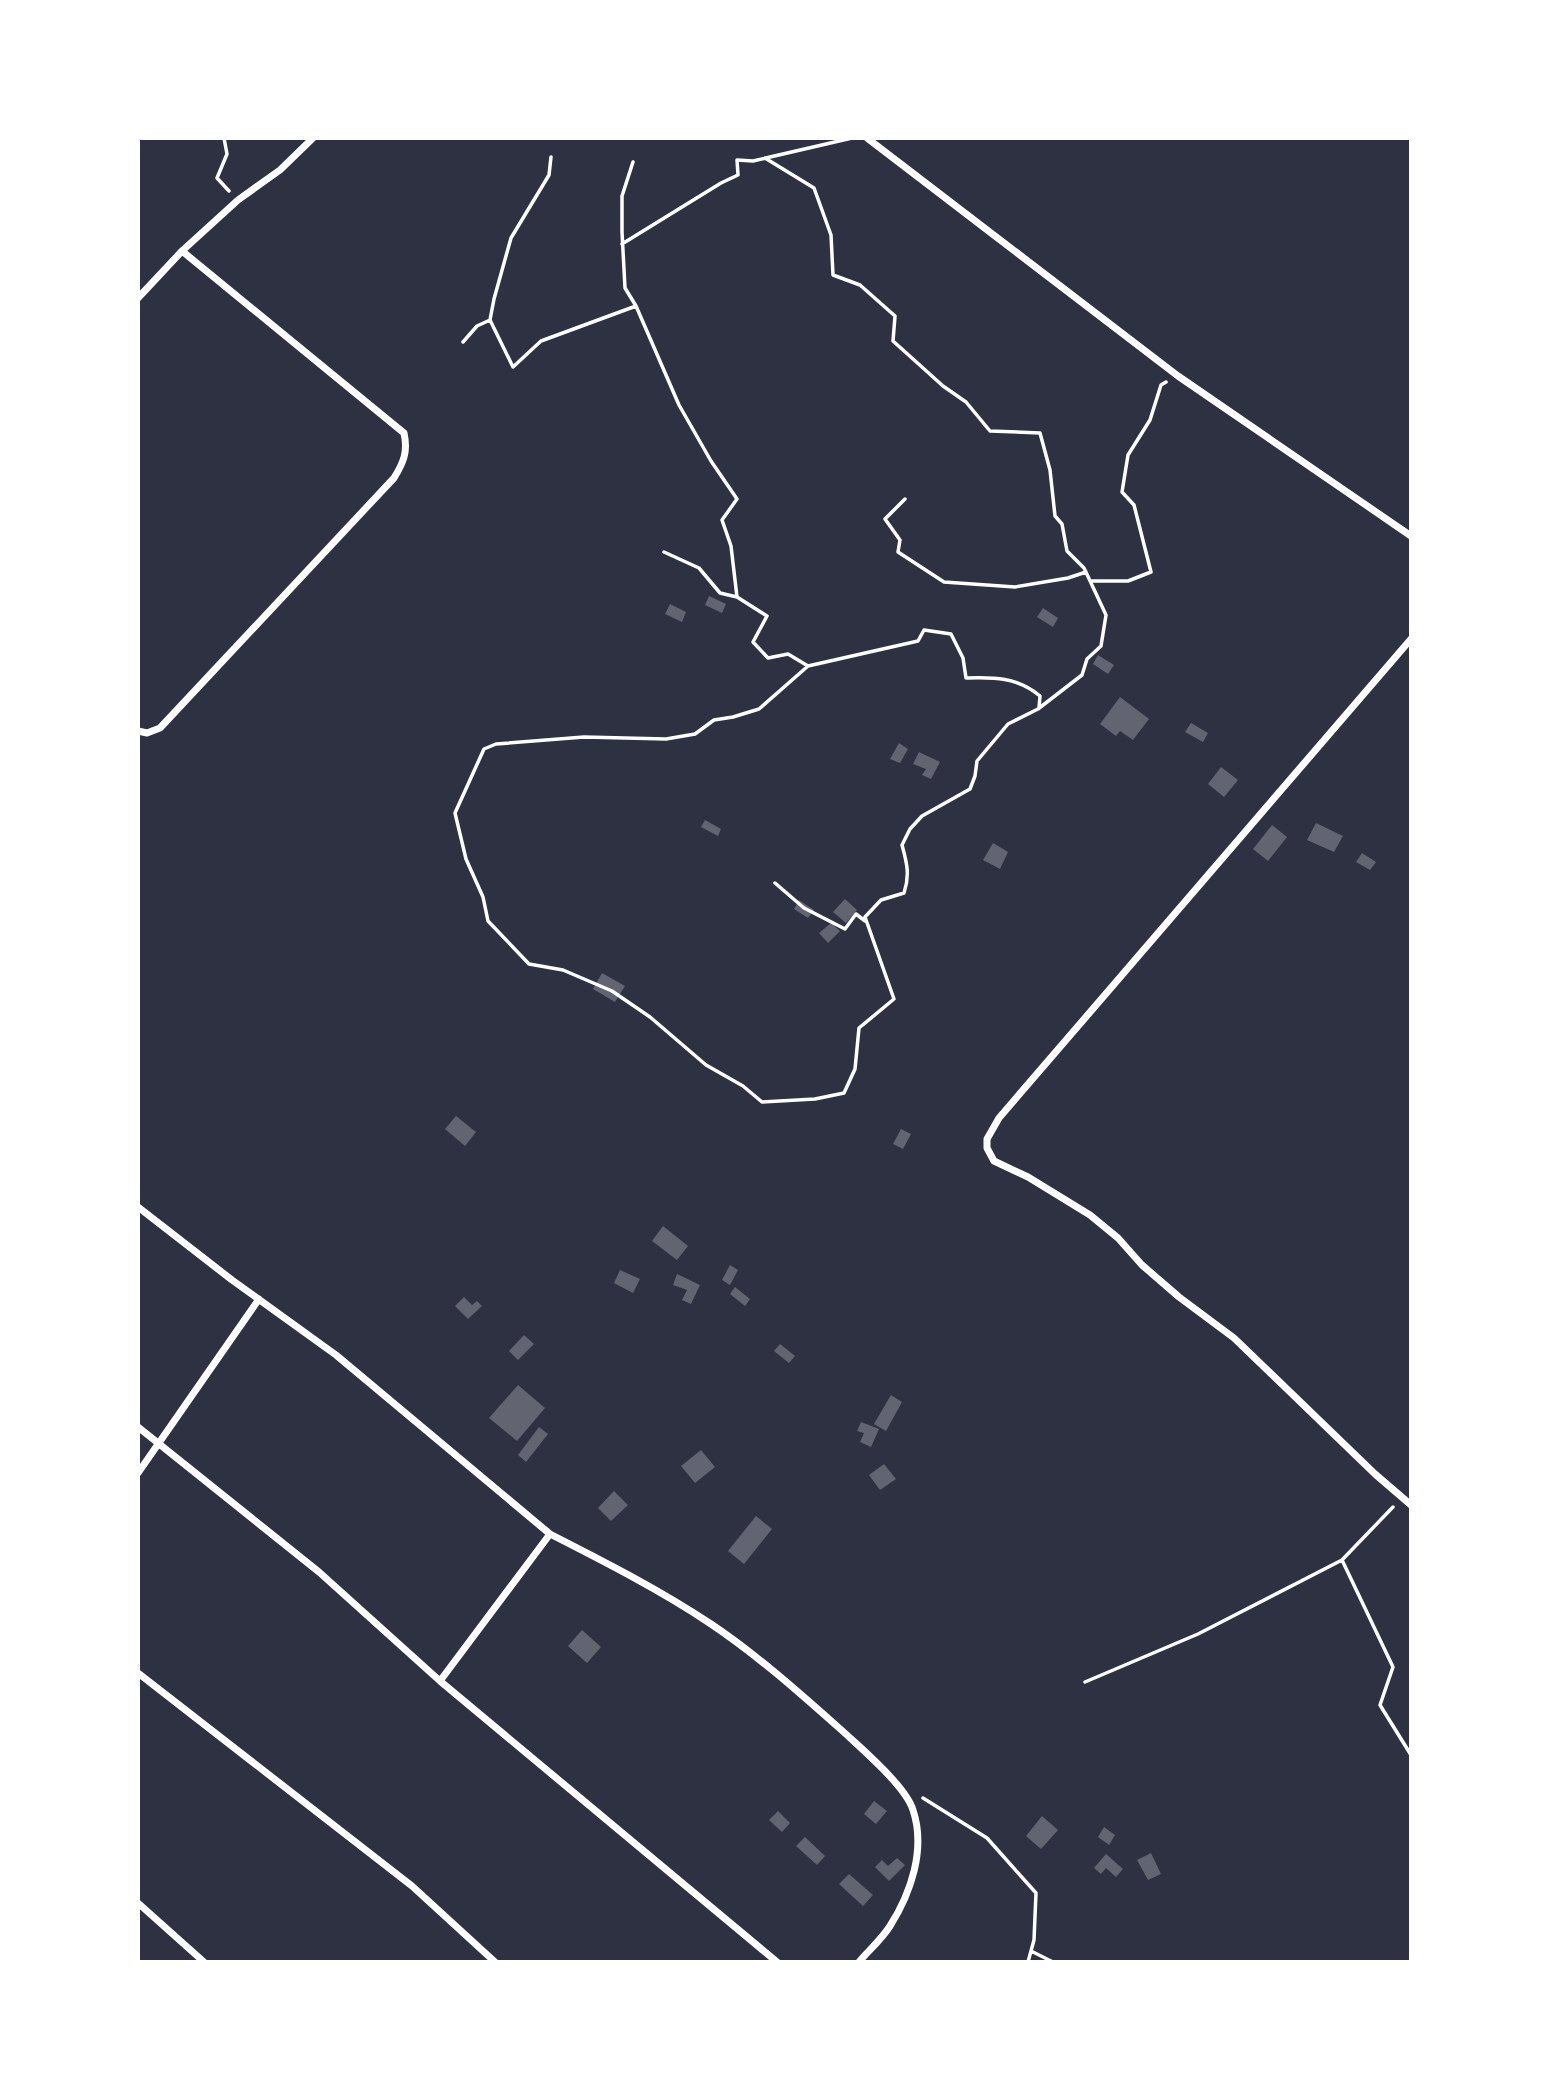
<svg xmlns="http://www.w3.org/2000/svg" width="1549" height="2100" font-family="'Noto Sans',sans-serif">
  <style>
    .building { fill: #626471 }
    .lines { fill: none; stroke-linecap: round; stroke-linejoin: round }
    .path { stroke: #fff; stroke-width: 3.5 }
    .minor { stroke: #fff; stroke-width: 7 }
  </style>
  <rect width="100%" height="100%" fill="#2d3142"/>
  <!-- building -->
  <path class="building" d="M709,596l17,8 -4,9 -17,-8z
    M670,604l16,8 -4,10 -17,-8z
    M1043,608l15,10 -5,9 -16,-10z
    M1098,655l16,10 -6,9 -15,-10z
    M1120,697l29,22 -16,21 -13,-9 -4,5 -16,-12z
    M1191,723l17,10 -5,9 -18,-10z
    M899,743l9,6 -8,14 -10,-4z
    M919,752l21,10 -9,17 -9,-4 4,-6 -13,-5z
    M1221,767l17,13 -14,17 -16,-13z
    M705,820l16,9 -3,7 -17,-9z
    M1316,823l27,13 -9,16 -27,-12z
    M1272,825l15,12 -19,24 -15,-12z
    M993,843l15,9 -8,17 -17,-9z
    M1362,853l14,9 -6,8 -14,-8z
    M845,899l12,11 -11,13 -13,-11z
    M799,900l15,10 -6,8 -14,-9z
    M831,923l9,8 -12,12 -9,-10z
    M602,973l23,13 -10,16 -22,-13z
    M456,1116l20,16 -11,14 -20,-17z
    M901,1129l10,5 -8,15 -10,-5z
    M663,1226l25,20 -11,14 -25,-19z
    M730,1265l8,5 -8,15 -8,-5z
    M620,1270l20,9 -7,14 -19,-10z
    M677,1274l23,11 -9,19 -9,-4 5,-10 -14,-5z
    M735,1287l15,12 -5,7 -15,-12z
    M464,1297l8,8 5,-4 5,5 -14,13 -13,-13z
    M524,1335l10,9 -16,16 -9,-9z
    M780,1344l15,12 -6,7 -15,-12z
    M518,1385l27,23 -28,33 -28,-23z
    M891,1395l11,7 -16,29 -12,-7z
    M861,1422l18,7 -8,18 -11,-5 4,-9 -7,-2z
    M539,1427l9,7 -22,28 -8,-7z
    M701,1450l14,17 -20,16 -14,-17z
    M884,1464l12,15 -16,11 -11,-15z
    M614,1491l14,14 -17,16 -13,-13z
    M756,1516l16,13 -28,35 -16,-13z
    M582,1630l19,17 -14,16 -19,-17z
    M874,1801l13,10 -11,13 -12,-10z
    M778,1811l12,12 -8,9 -13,-12z
    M1042,1816l16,14 -17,19 -15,-13z
    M1104,1827l11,8 -6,10 -11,-8z
    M805,1837l20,19 -8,9 -21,-19z
    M1151,1853l10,21 -13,6 -11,-20z
    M1106,1854l17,15 -7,8 -10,-9 -5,6 -7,-6z
    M897,1858l8,7 -16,16 -14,-14 7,-7 6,6z
    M849,1874l24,21 -10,11 -24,-22z"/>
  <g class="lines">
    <!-- path -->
    <path class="path" d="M224,138l3,16 -10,24 12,13
      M551,157l-2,18 -38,63 -17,61 -4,21 23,47 28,-26 95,-35
      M765,158l49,30 17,47 2,40 27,10 35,31 -2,25 50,45 23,16 24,29 50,2 10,37 5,46 7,8 5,27 17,17 22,47 -5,31 -14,13 -5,16 -44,34 -30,15 -31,37 -2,15 -5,13 -48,27 -12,13 -8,16c5,18 8,30 2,48l-23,7 -16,17 29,82 -35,29 -4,41 -11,24 -29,6 -53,3 -19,-16 -37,-21 -56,-48 -38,-26 -49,-21 -34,-6 -41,-43 -5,-24 -17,-38 -11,-46 29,-64 12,-5 88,-7 82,2 29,-5 19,-14 19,-3 26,-8 49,-43
      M633,162l-11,34v36l3,56 11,18 43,99 32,56 26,38 -15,21 9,26 6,51
      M622,244l99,-61 17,-8 -1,-15 16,1 99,-23
      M463,342l14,-16 13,-6
      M905,499l-20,20 15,21 -2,12 46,30 71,5 53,-9 18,-6
      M664,552l35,16 21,25 17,4 30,19 -14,26 15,16 20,-4 20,12 110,-25 6,-11 27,4 12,24 3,20c28,-1 51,-1 74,18l-1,12
      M1090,581h38l23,-9 -17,-67 -12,-13 6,-37 22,-35 11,-35 5,-3
      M775,883l29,25 41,21 11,-15 9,7
      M1393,1507l-51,53 51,107 -13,38 31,50
      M1085,1682l113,-48 144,-74
      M923,1798l64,40 49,55 -2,47 -6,22
      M1031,1951l22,11"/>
    <!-- minor -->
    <path class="minor" d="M867,138l311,238 233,160
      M138,298l44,-47 56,-51 42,-30 33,-32
      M1411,639l-412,479 -12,21v9l7,13 34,16 62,38 28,23 24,27 37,32 55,41 141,136 36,31
      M138,731l9,2 13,-5 234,-250c10,-16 14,-27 10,-45l-222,-182
      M138,1207l94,73 104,75 214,179 -110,147
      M138,1427l181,145 121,109 337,281
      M138,1473l121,-174
      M550,1534c55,28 110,56 161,90 49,33 92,72 136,111 18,17 59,52 66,75 13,39 -2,83 -23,116 -8,13 -21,24 -31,36
      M138,1673l274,213 83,76
      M138,1903l66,59"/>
  </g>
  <!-- border -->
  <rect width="1549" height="2100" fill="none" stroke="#ffffff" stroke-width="280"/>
</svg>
